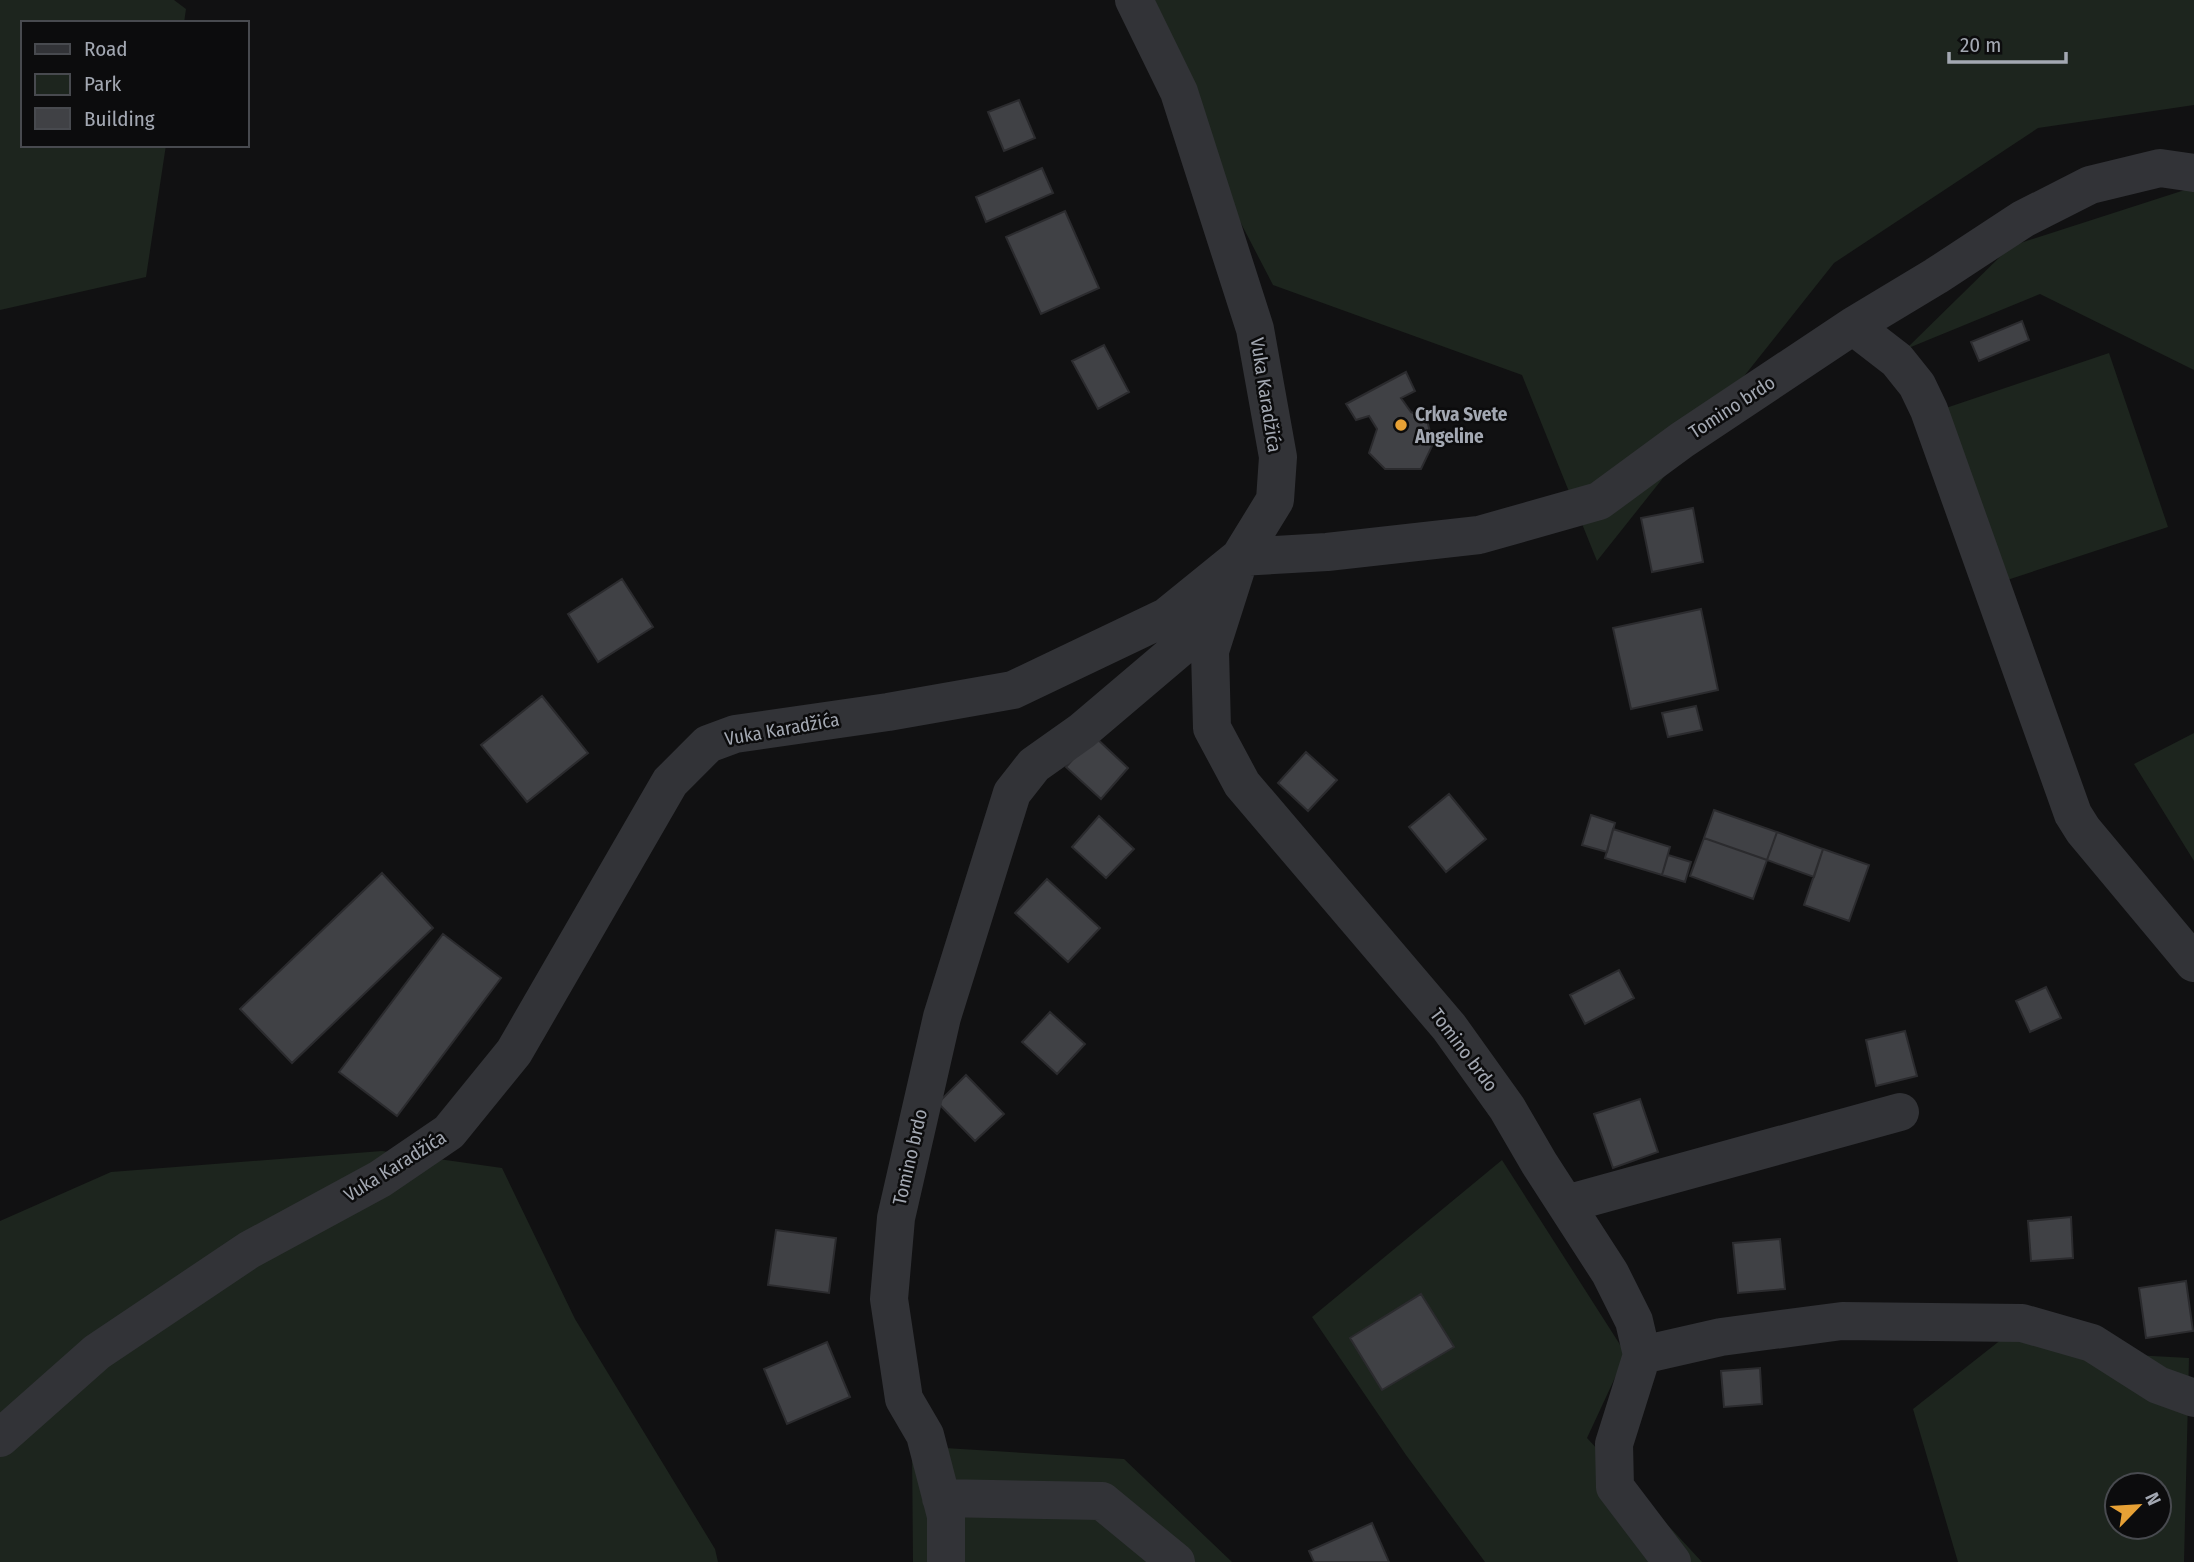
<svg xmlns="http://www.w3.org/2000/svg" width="2194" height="1562" font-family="'Fira Sans Condensed',sans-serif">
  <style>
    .green { fill: #1d251e; fill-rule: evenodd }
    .building { fill: #404145; stroke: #2b2b2e; stroke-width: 2 }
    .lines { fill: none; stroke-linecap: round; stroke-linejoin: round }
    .minor { stroke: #323337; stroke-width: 38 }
    .poi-dot { fill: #e7a135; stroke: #0c0c0d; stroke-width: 2.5 }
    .labels { text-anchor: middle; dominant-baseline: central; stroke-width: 5; stroke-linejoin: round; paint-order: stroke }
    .street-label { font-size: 19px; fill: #a3a8b2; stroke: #0c0c0d }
    .poi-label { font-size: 19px; font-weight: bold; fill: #a3a8b2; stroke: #0c0c0d; text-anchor: start }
  </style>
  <rect width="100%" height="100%" fill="#111112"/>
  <!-- green -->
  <path class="green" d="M0,0h174l12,9 -2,14h-161v122h143l-20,132 -146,33z
    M1125,0h1069v105l-156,23 -204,135 -237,298 -75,-186 -249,-90z
    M2194,187v183l-154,-76 -134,55 105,-103z
    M2109,353l59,174 -170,56 -58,-173z
    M2194,733v128l-60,-97z
    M382,1151l120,17 73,151 140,230 3,13h-718v-341l111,-49z
    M1502,1160l124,194 -39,84 115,124h-217l-79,-107 -94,-138z
    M2002,1339l95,14 92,5 -5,204h-226l-45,-153zM2117,1485h42v42h-42z
    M912,1446l212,13 108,103h-319z"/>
  <!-- building -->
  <path class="building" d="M1019,100l16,38 -31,13 -16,-39z
    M1042,168l11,25 -67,29 -10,-25z
    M1065,211l34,77 -58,26 -35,-77z
    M2022,321l7,19 -50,21 -8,-19z
    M1104,345l25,47 -31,17 -26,-48z
    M1406,372l9,19 -14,7 10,14 16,8 6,24 -12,25h-36l-16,-16 8,-24 -8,-13 -13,4 -10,-16z
    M1693,508l10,54 -51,10 -11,-54z
    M622,579l31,48 -55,35 -30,-48z
    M1701,609l17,81 -87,19 -18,-81z
    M542,696l46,57 -61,49 -46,-57z
    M1696,706l6,24 -34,7 -6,-24z
    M1094,736l34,32 -27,31 -35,-32z
    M1306,752l31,28 -29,31 -30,-28z
    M1449,794l37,45 -40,33 -37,-45z
    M1714,810l63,22 -10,28 -63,-22z
    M1591,815l24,8 -8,29 -25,-7z
    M1099,816l35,33 -28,29 -34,-31z
    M1613,829l57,18 -8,28 -57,-17z
    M1777,832l46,17 -9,28 -47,-17z
    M1704,838l63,22 -14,39 -63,-23z
    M1823,849l46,16 -20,56 -45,-16z
    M1668,855l23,7 -6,20 -23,-7z
    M382,873l51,55 -141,135 -52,-54z
    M1047,879l53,49 -32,34 -53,-49z
    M443,934l58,44 -104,138 -58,-44z
    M1619,970l15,28 -49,26 -15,-29z
    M2046,987l15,31 -31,14 -14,-31z
    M1050,1012l35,32 -28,30 -35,-32z
    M1905,1031l12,45 -41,10 -10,-46z
    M966,1075l38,39 -29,27 -37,-38z
    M1640,1099l18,53 -45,16 -19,-54z
    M2071,1217l2,41 -42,3 -3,-40z
    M776,1230l60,8 -7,55 -61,-8z
    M1780,1239l5,50 -47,4 -5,-50z
    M2186,1281l7,50 -47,7 -7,-50z
    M1421,1294l33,53 -72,43 -32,-52z
    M827,1342l23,55 -63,27 -23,-55z
    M1760,1368l2,36 -38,3 -3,-36z
    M1372,1523l17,39h-75l-5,-11z"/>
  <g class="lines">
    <!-- minor -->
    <path class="minor" d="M1853,326l44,34 20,25 12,25 144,404 10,16 111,133
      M1240,557l-30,94 2,77 30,56 207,243 58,81 32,55 71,110 24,48 8,34 -28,89 1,43 57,75
      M1240,557l87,-5 152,-17 120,-34 83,-61 171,-114 83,-50 87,-57 67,-34 70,-17 34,5
      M1566,1204l334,-92
      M1642,1355l79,-18 121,-16 180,2 70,20 66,42 36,13
      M0,1438l97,-86 152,-102 131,-71 69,-47 65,-80 156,-270 38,-38 27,-10 153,-22 125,-22 153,-73 74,-60 35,-57 3,-43 -23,-128 -76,-237 -45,-92
      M941,1498l161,3 74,61
      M946,1562v-46l-21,-81 -21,-36 -15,-100 7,-81 46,-201 70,-224 22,-28 48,-34 99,-84 33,-50"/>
  </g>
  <!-- markers -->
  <circle class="poi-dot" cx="1401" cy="425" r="7"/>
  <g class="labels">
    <!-- street labels -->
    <g class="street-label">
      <text transform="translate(1266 395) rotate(81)">Vuka Karadžića</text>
      <text transform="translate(1732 407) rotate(-33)">Tomino brdo</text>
      <text transform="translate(782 729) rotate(-10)">Vuka Karadžića</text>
      <text transform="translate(1464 1050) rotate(53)">Tomino brdo</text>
      <text transform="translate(910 1157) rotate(-77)">Tomino brdo</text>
      <text transform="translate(395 1166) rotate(-32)">Vuka Karadžića</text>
    </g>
    <!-- poi labels -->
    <g class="poi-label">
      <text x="1415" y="414">Crkva Svete<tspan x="1415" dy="22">Angeline</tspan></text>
    </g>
  </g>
  <!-- legend -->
  <rect x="21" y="21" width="228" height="126" fill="#0c0c0d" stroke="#484a4f" stroke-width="2"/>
  <rect x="35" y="44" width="35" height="10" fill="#323337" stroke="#484a4f" stroke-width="2"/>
  <text x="84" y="56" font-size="21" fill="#a3a8b2">Road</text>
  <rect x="35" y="74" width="35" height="21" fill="#1d251e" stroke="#484a4f" stroke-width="2"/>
  <text x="84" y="91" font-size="21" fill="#a3a8b2">Park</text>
  <rect x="35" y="108" width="35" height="21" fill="#404145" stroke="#484a4f" stroke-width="2"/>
  <text x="84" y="126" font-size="21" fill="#a3a8b2">Building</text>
  <!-- north arrow -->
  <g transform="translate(2138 1506) rotate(65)"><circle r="33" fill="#0c0c0d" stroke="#484a4f" stroke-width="2"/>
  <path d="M0-5L12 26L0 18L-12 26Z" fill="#e7a135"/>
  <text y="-10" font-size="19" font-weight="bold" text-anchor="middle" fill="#a3a8b2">N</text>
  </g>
  <!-- scale -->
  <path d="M1949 52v10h117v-10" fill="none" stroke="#a3a8b2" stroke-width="3.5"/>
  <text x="1960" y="52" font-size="21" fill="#a3a8b2" stroke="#0c0c0d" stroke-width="5" paint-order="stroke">20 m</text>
</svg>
